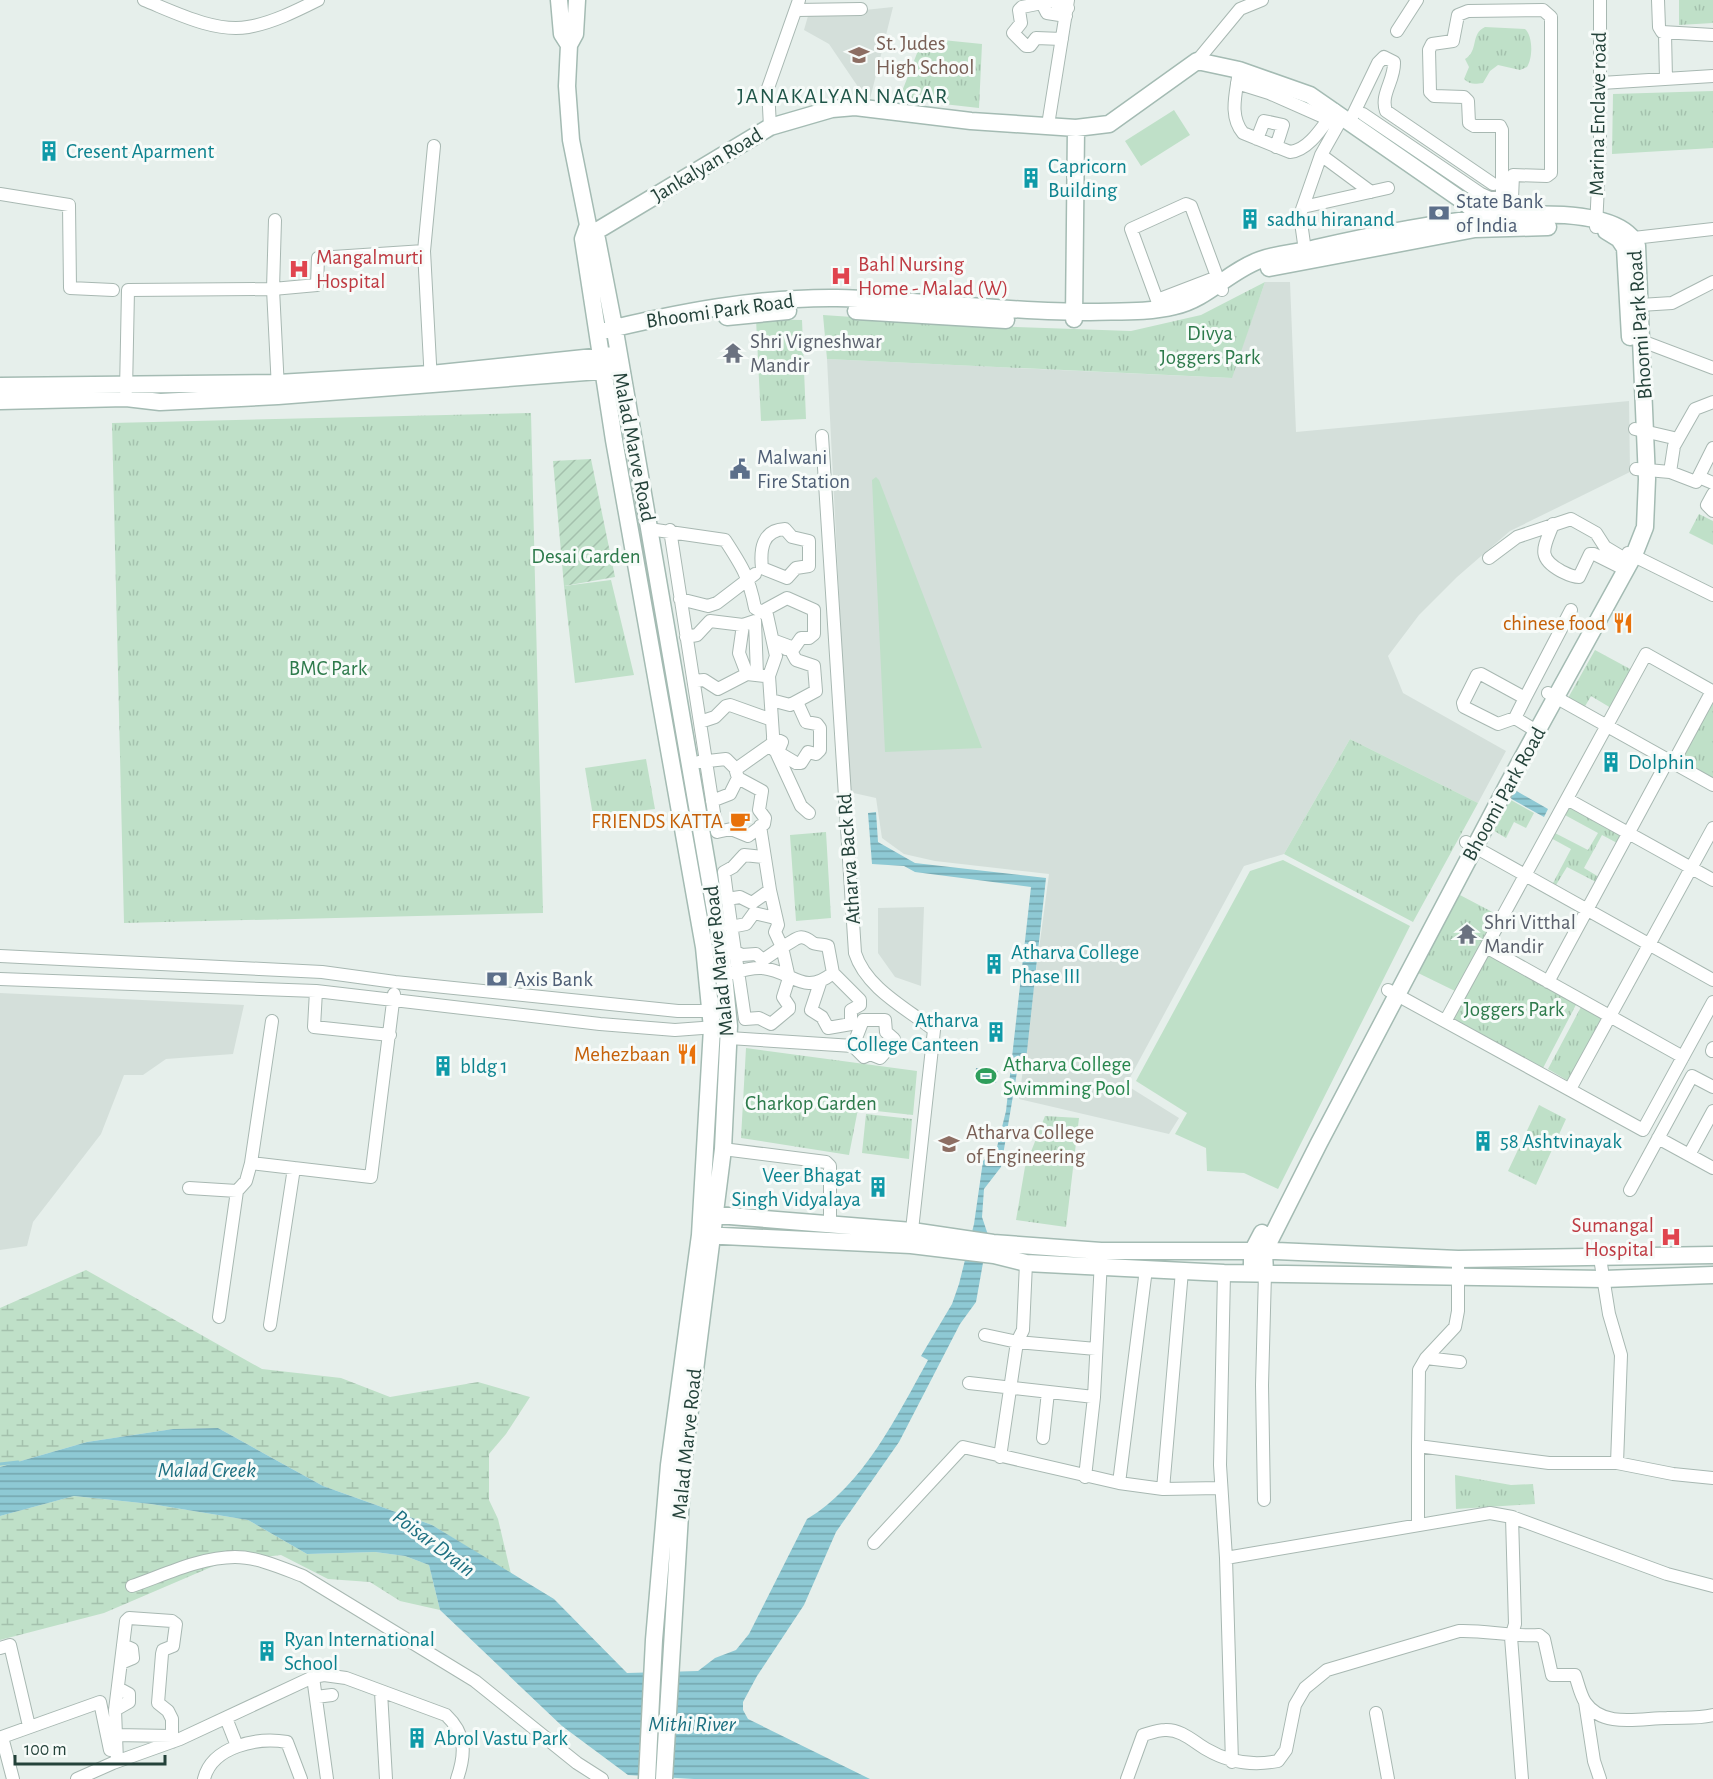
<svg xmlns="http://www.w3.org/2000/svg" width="1713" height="1779" font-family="'Alegreya Sans',sans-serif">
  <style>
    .built { fill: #d4dfda }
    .grass { fill: #bfe0c8 }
    .wetland { fill: url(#wetland-marsh) }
    .park { fill: url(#park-tufts) }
    .garden { fill: url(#garden-furrows) }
    .water { fill: url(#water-rules) }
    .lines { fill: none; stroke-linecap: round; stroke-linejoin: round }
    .stream { stroke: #8ec9d4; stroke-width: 3 }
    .street-casing { stroke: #a8b8b2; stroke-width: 14 }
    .secondary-casing { stroke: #a4bbb3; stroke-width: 19 }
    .street { stroke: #fff; stroke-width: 12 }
    .secondary { stroke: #fff; stroke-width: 16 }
    .labels { text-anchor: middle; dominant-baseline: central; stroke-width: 6; stroke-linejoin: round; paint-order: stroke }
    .education-label { font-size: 21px; fill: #785e54; stroke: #f7fbf9; text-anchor: start }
    .street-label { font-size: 21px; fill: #24423a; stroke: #f7fbf9 }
    .culture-label { font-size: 21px; fill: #0d838f; stroke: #f7fbf9; text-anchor: start }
    .service-label { font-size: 21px; fill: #4e5e75; stroke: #f7fbf9; text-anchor: start }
    .health-label { font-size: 21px; fill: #be3a42; stroke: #f7fbf9; text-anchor: start }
    .park-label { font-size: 21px; fill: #2d7a4b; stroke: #f7fbf9 }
    .worship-label { font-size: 21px; fill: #5b616d; stroke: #f7fbf9; text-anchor: start }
    .food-label { font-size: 21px; fill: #c56008; stroke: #f7fbf9; text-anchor: end }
    .leisure-label { font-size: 21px; fill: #27864d; stroke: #f7fbf9; text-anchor: start }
    .neighbourhood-label { font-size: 22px; letter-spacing: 1.5px; fill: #1f5548; stroke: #f7fbf9 }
    .water-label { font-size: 22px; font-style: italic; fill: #1c6f80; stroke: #f7fbf9 }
  </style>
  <defs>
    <pattern id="wetland-marsh" width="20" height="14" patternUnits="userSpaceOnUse" patternTransform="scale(1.5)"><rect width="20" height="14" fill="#bfe0c8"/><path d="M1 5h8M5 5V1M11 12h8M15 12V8" fill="none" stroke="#a4c1ad"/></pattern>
    <pattern id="park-tufts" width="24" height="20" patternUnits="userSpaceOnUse" patternTransform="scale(1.5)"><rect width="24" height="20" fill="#bfe0c8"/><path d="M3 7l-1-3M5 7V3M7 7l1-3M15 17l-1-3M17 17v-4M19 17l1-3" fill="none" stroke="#a4c1ad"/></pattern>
    <pattern id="garden-furrows" width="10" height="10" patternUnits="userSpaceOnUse" patternTransform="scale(1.5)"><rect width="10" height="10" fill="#bfe0c8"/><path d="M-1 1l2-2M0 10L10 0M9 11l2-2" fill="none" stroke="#a4c1ad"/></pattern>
    <pattern id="water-rules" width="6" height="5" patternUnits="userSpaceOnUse" patternTransform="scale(1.5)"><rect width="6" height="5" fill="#8ec9d4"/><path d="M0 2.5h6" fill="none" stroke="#74a5ad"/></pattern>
  </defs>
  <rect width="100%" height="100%" fill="#e6efeb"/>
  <!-- built -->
  <path class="built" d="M893,7l-24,96 -40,-59 -25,-14 4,-14z
    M1265,282h25l6,150 333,-31 1,71 -120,59 -53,46 -38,38 -31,41 15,37 103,58 -28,52 -128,-64 -66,115 -40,12 -118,219 53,33 -10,16 -150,-35 30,-225 -114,-13 -31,-7 -22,-16 -6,-40 -27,-6 -22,-433 404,19z
    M924,907l-3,79 -26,-9 -17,-24v-45z
    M0,993l244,12 -11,49 -67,5 -23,16h-19l-23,59 -68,88 -6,24 -27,4z"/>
  <!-- grass -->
  <path class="grass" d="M1174,110l16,25 -49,31 -16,-25z
    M876,477l3,3 103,268 -97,4 -13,-272z
    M1283,860l127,66 -132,263 -34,-16 -37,-2 -1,-23 -31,-14 12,-21 -51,-32 114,-210z"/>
  <!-- wetland -->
  <path class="wetland" d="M86,1270l176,99 79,9 49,19 88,-15 52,15 -24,37 -17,20v46l9,19 13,55 -79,-49 -109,-39 -105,-58 -45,1 -86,13 -87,25v-159z
    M74,1496l77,8 97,16 59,34 68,-2 30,4 24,9 11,45 -40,-9 -30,-19 -42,-3 -47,-24 -58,7 -119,51 -104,27v-124z"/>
  <!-- park -->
  <path class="park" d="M1679,0h34v23l-34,2z
    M1485,27l40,2c8,7 8,29 2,38l-7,3 -22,-5 -8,6 -7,12c-8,1 -13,2 -19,-4l5,-12 -4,-8c14,-8 5,-25 20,-32z
    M923,38l59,6 -3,64 -80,-9z
    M1713,91v57l-101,6 1,-60z
    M1265,282l-33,96 -405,-19 -4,-44 163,11 145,5 70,-16z
    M756,319l46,1 4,99 -45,2z
    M531,413l12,500 -419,10 -12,-500z
    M1699,514l14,7v24l-24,-12z
    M611,580l23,95 -59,8 -11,-97z
    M1595,650l37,20 -21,38 -20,-12 -7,12 -16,-10z
    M1713,699v83l-40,-19z
    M1350,739l128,64 -65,119 -129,-68z
    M646,759l9,50 -62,7 -8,-48z
    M1509,799l25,14 -8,15 -12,-6 -8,16 -15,-9z
    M1568,805l55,30 -4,9 -17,-9 -18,33 15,9 -3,5 -29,-15 -11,18 -3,-2 18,-34 -22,-12 4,-5 35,18 10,-17 -35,-19z
    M826,832l5,86 -35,3 -6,-86z
    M1458,894l40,21 -43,76 -39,-19z
    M1488,949l91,50 -37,71 -93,-48z
    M1581,1007l21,11 -32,64 -22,-13z
    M746,1048l171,23 -4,44 -55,-6 -9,46 -108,-17z
    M1539,1105l27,14 -30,66 -28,-14z
    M866,1114l46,5 -3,40 -47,-6z
    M1045,1116l34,2 -13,109 -50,-7 9,-53z
    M1455,1475l56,10 22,-1 2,20 -79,5z"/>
  <!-- garden -->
  <path class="garden" d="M591,459l24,118 -51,9 -11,-125z"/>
  <!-- water -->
  <path class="water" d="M1513,789l35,20 -4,8 -36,-20z
    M876,812l2,30 37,21 131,15 -21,191 -8,3 -16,95 -17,22 -2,28 6,18 -12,67 -16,22 -61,118 -63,90 -32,73 -47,71 -14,26v8l5,9 122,60h-176l-66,-4 -66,-49 -122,-116 -11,-45 -24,-9 -30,-4 -68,2 -59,-34 -97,-16 -77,-8 -74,20v-49l87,-25 86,-13 45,-1 105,58 109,39 122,74 73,74 71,-2 17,-13 21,-8 13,-16 58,-115c56,-33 90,-103 121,-159l-7,-4 31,-52 7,-20 15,-60 9,-63 14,-14 9,-36 25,-224 -116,-15 -11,-6 -32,-2 -4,-51z
    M976,1068l22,3 -2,12 -21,-2z"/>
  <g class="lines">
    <!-- stream -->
    <path class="stream" d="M0,1464l18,-2"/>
    <!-- street casing -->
    <g class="street-casing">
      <path id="street" d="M144,0c30,12 71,33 104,27 24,-4 48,-16 70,-27
        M1050,0l18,8
        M1658,0l1,27 3,5 51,3
        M797,10l64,-1
        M1397,31l20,-31
        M1665,34l1,45
        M1062,39l-26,-1 -6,8h-4l-13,-13 8,-10 -2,-13 3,-3 20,-4 5,10 19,3
        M1197,61l43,-52 22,-9
        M1239,70c-2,21 -11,45 4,63l47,19c20,-2 34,-28 45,-42
        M1237,83l32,10 59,26
        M1601,83l112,-7
        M1363,114l118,80 9,4h10
        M1349,123l29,-60 6,-6 10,5c1,18 -14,32 -8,49l107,73
        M1048,125l20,-125
        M770,127l-2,-39 31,-88
        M1257,139l7,-18 19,4 -7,22
        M1321,155l50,37
        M0,194l69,11 1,83 43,2
        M1303,207l85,-19
        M275,220l-2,69 44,-4 1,-27 106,-7
        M1502,224v-94l-2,-4h-26l-5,-3 -1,-22 -4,-4 -30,-1 -4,-4 -1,-42 3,-6 21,-3 5,-26 10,-4 75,-1 8,7v156l-4,3 -34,-1 -2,47
        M1596,227l4,-83v-144
        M1625,239l88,-10
        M1306,258l-6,-43 21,-60 22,-39
        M1157,300l-26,-71 55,-25 5,2 31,84
        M1640,305l32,-2 41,-21
        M1159,306l-2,-6 60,-23
        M1634,338l79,30
        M431,382l-7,-131 10,-105
        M126,391l2,-101 145,-1 5,100
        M1635,429l43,10
        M822,436l33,517c11,35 51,55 79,77l-23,209
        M1636,469l34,3 26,10 17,-34
        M1670,472l4,-26 21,-37 18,-7
        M1699,477l14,6
        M1713,494l-6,11 6,6
        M1553,524c-8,22 -18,33 8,47 6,3 11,6 18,6l11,-23h4l32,16
        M649,529l76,11c17,26 24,37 30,68l12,7 9,41 -7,20 5,74 22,13h5l7,-11 8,2 4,-4v-22l-3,-4 -11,-2 -9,-20
        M785,529l7,8 17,4v25l-13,2 -9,10 -25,-10c-2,-18 0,-38 23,-39z
        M670,530l47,302 14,-3 17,7 16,-12 1,-6 -6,-8 3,-19 -24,-13 -3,-10
        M1628,553l85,42
        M1489,558l28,-21 54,-18 25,14 9,14 25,15
        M680,599l28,7 9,-3 38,-29
        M763,611l24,-13 27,12v24l-5,4h-8l-7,10 -19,-7
        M743,625l-4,28 8,21
        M686,637l11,-2 13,-14 33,4 12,-4 2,54
        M694,681l10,-1 14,9 29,-15 18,2
        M1548,693l165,92
        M1525,698l46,-88
        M771,700l19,5 26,-14 -2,-25 -18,-6 -7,-13 -3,2
        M1515,718l10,-20 -44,-24 -4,1 -14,28 1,4 34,17 17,-6 23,14
        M700,722l15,-5 11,-11 4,-1 42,15
        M773,738l9,4 -5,12 24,52 8,7
        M699,762l27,-3 9,9 4,-1 34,-24
        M1567,799l146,81
        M712,801l18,-7 8,-16
        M1466,842l247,138
        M727,899l13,-2 12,6 18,-13 -10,-64
        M731,927l15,-3 8,-11 21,5
        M1486,947l197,110
        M736,952l6,3 14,-1 7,6 19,-13 -7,-15 3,-7 -8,-35
        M0,956l322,16 73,10 283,29h38
        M724,975c12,-3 26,-8 38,-7 31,3 41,29 71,5l-5,-27c-5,-2 -11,-1 -15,-3 -14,-11 -15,-4 -31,4l7,31 -6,19 6,9v3l-18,15 -12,-6 -14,1c-7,-49 -15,-98 -21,-147l9,-5 11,-12 19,2
        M0,979l316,12 284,33 75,6 54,-4
        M1548,982l120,-222
        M820,983l-9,27 11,7 6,11 23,-4v-14l9,-5v-5l-27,-27
        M1388,990l255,140 70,-128
        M316,991l-2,36 76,8
        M1446,1020l200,-366 66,37 -39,72
        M729,1038l124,8 11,11 6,-3 10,4 14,-16v-3l-8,-7 -1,-12h-22l-10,26
        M1712,1051l1,-3
        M1570,1089l143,-261
        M1658,1138l55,30
        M723,1149l103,13 4,4v58
        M1689,1155l24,-44
        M251,1163l21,-142
        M189,1188l48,3 9,-10 5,-18 120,14 23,-183
        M1630,1190l62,-114 21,11
        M1600,1258l9,56 12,41 -4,108
        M1458,1259v52l-3,16 -29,31 -7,12 -1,76 131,17h68l56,11 40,4
        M1224,1273l-4,192 6,93
        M219,1317l18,-126
        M270,1325l24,-157
        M985,1335l32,7 79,7
        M1426,1358l34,4
        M969,1383l125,14
        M1043,1438l5,-46
        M1000,1457l17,-115 6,-12 3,-67
        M1085,1477l9,-80 7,-137
        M1119,1483l27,-214
        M1163,1489l19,-218
        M1264,1500l-2,-115 3,-112
        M1512,1517l155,57 46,12
        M1418,1524v-78
        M874,1543l89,-96 156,36 44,6 57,-1
        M132,1586c32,-11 69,-29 103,-29 23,0 47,11 68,19l172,105 102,82 25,16
        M0,1648l10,-3 19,81
        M121,1663l12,-5 -1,-9 -9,-4
        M313,1677l11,-2 22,3 100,37c20,19 20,38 11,64
        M381,1692l5,87
        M316,1697l16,-2
        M1585,1702l9,59 6,18
        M115,1710l14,-8v-8l-11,-6
        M1376,1713l12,66
        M226,1718l11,28
        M115,1735l57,1
        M117,1761l-2,-51 11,-89 3,-3 43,3 4,3 -3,22 -10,4 -1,4 -4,49 10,8 4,8v23
        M1232,1762l-6,-204 264,-45 22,4 3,107 -4,13 11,142
        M13,1779l-11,-42 98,-35 10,48
        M77,1779l36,-16 67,-24 133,-62 14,102
        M204,1779c8,-33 54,-42 83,-37l14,37
        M1127,1779l16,-44c7,-2 15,-5 22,-5 16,-1 29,12 41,19 22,13 47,17 72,12l8,-11 9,-45 10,-17 22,-18 132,-39c27,-1 53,6 80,4l5,4 8,36h23c3,8 5,19 10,27 18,27 56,16 82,16 16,-1 30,1 46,-3"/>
    </g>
    <!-- secondary casing -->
    <g class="secondary-casing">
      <path id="secondary" d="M559,0l3,34 7,11 -2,41 4,54 17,85 -5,14 31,201 90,507 8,81 -12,207 -31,230 -15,175 -7,139
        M569,45l6,-11 2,-34
        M588,225l9,14 19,98 105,608 8,81 -6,123 -40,316 -19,314
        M1606,231l13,8 6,9 5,89
        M585,238l185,-111 62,-18 23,-2 116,14 105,7 33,-4 88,-63 42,9 71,25 153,106 23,20
        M1269,268l206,-39 73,-2
        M856,311l150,9
        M727,317l61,-6
        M1074,319l2,-191
        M598,332c78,-19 158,-35 239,-34 84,2 168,14 253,14 28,-1 57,1 85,-6 32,-7 54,-35 85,-46 16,-6 35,-7 52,-11 57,-13 297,-69 325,-3l10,233 -2,48 -11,28 -126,229 -189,359 -55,109 1,21
        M0,386l278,-3 153,-9 182,-19
        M0,401l126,-3 34,4 118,-6 334,-26
        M705,1214l207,17 81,12 108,8h175l182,8 255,-4
        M702,1235l209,10 83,10 32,8 198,10 380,6 109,-4
        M1252,1272v-20l10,-19"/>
    </g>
    <!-- street -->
    <use href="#street" class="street"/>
    <!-- secondary -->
    <use href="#secondary" class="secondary"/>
  </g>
  <!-- icons -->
  <defs>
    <g id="school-bare" transform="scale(1.62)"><path d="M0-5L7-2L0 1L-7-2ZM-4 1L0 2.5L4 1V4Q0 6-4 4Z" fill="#8d6e63" stroke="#f7fbf9" stroke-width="2.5" paint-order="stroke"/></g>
    <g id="building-bare" transform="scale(1.62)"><path d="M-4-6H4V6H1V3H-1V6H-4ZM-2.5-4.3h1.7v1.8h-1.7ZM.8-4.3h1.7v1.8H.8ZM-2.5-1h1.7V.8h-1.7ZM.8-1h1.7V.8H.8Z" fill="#0f9aa8" stroke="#f7fbf9" stroke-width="2.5" paint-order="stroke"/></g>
    <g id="bank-bare" transform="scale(1.62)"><path d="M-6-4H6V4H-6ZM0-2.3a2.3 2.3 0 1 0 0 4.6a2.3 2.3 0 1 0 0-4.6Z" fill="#5c6f8a" stroke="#f7fbf9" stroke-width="2.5" paint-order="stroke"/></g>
    <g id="hospital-bare" transform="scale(1.62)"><path d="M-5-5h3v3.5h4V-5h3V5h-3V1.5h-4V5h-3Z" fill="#e0444e" stroke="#f7fbf9" stroke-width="2.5" paint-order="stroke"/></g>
    <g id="temple-bare" transform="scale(1.62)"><path d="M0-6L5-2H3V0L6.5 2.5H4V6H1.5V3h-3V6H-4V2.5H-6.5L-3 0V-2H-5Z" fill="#6b7280" stroke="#f7fbf9" stroke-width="2.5" paint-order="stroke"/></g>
    <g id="civic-bare" transform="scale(1.62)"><path d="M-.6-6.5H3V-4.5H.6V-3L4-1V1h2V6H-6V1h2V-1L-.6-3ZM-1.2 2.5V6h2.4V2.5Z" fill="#5c6f8a" stroke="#f7fbf9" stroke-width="2.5" paint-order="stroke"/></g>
    <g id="restaurant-bare" transform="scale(1.62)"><path d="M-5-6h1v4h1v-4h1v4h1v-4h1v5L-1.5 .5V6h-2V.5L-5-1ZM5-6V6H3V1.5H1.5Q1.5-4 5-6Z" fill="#e8710a" stroke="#f7fbf9" stroke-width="2.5" paint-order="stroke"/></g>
    <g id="cafe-bare" transform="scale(1.62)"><path d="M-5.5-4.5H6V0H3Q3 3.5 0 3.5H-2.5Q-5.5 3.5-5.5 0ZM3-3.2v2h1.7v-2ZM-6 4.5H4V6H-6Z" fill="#e8710a" stroke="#f7fbf9" stroke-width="2.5" paint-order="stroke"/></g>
    <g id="stadium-bare" transform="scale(1.62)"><path d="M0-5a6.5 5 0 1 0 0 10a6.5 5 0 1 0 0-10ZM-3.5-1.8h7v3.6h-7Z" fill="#2e9e5b" stroke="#f7fbf9" stroke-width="2.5" paint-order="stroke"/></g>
  </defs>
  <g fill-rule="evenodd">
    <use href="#school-bare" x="859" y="55"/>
    <use href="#building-bare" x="49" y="151"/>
    <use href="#building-bare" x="1031" y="178"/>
    <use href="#bank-bare" x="1439" y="213"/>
    <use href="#building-bare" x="1250" y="219"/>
    <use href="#hospital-bare" x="299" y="269"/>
    <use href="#hospital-bare" x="841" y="276"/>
    <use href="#temple-bare" x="733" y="353"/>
    <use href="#civic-bare" x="740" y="469"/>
    <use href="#restaurant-bare" x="1623" y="623"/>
    <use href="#building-bare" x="1611" y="762"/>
    <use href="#cafe-bare" x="740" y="821"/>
    <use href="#temple-bare" x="1467" y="934"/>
    <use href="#building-bare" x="994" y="964"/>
    <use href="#bank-bare" x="497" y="979"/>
    <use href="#building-bare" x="996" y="1032"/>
    <use href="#restaurant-bare" x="687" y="1054"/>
    <use href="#building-bare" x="443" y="1066"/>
    <use href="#stadium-bare" x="986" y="1076"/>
    <use href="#building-bare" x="1483" y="1141"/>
    <use href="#school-bare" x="949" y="1144"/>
    <use href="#building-bare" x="878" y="1187"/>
    <use href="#hospital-bare" x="1671" y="1237"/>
    <use href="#building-bare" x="267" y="1651"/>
    <use href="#building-bare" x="417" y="1738"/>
  </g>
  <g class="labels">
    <!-- education labels -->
    <g class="education-label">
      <text x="876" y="43">St. Judes<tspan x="876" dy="24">High School</tspan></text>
      <text x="966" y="1132">Atharva College<tspan x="966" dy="24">of Engineering</tspan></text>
    </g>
    <!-- street labels -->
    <g class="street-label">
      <text transform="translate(1598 114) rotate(-89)">Marina Enclave road</text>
      <text transform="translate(707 165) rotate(-31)">Jankalyan Road</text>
      <text transform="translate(720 311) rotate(-8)">Bhoomi Park Road</text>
      <text transform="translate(1640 325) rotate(-94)">Bhoomi Park Road</text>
      <text transform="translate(634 447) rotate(79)">Malad Marve Road</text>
      <text transform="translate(1504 794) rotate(-61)">Bhoomi Park Road</text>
      <text transform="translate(849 859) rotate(-94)">Atharva Back Rd</text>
      <text transform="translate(719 961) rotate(-96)">Malad Marve Road</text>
      <text transform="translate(687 1444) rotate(-84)">Malad Marve Road</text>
    </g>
    <!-- culture labels -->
    <g class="culture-label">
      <text x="66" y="151">Cresent Aparment</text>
      <text x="1048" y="166">Capricorn<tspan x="1048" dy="24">Building</tspan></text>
      <text x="1267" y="219">sadhu hiranand</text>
      <text x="1628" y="762">Dolphin</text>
      <text x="1011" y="952">Atharva College<tspan x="1011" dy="24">Phase III</tspan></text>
      <text x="979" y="1020" text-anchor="end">Atharva<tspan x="979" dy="24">College Canteen</tspan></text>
      <text x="460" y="1066">bldg 1</text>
      <text x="1500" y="1141">58 Ashtvinayak</text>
      <text x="861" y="1175" text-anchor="end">Veer Bhagat<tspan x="861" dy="24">Singh Vidyalaya</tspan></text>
      <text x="284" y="1639">Ryan International<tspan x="284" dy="24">School</tspan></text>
      <text x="434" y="1738">Abrol Vastu Park</text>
    </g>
    <!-- service labels -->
    <g class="service-label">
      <text x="1456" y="201">State Bank<tspan x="1456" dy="24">of India</tspan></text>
      <text x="757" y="457">Malwani<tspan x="757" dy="24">Fire Station</tspan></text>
      <text x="514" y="979">Axis Bank</text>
    </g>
    <!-- health labels -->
    <g class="health-label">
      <text x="316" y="257">Mangalmurti<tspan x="316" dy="24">Hospital</tspan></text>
      <text x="858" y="264">Bahl Nursing<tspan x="858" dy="24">Home - Malad (W)</tspan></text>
      <text x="1654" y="1225" text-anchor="end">Sumangal<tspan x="1654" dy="24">Hospital</tspan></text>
    </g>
    <!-- park labels -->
    <g class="park-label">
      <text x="1210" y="333">Divya<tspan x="1210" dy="24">Joggers Park</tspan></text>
      <text x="586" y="556">Desai Garden</text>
      <text x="328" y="668">BMC Park</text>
      <text x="1514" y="1009">Joggers Park</text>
      <text x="811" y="1103">Charkop Garden</text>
    </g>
    <!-- worship labels -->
    <g class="worship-label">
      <text x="750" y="341">Shri Vigneshwar<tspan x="750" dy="24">Mandir</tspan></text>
      <text x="1484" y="922">Shri Vitthal<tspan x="1484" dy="24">Mandir</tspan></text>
    </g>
    <!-- food labels -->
    <g class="food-label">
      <text x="1606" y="623">chinese food</text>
      <text x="723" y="821">FRIENDS KATTA</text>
      <text x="670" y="1054">Mehezbaan</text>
    </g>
    <!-- leisure labels -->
    <g class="leisure-label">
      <text x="1003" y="1064">Atharva College<tspan x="1003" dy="24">Swimming Pool</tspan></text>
    </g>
    <!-- neighbourhood labels -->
    <g class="neighbourhood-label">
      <text x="843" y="96">JANAKALYAN NAGAR</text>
    </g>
    <!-- water labels -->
    <g class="water-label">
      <text x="207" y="1470">Malad Creek</text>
      <text transform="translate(434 1543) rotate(37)">Poisar Drain</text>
      <text x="692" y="1724">Mithi River</text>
    </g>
  </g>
  <!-- scale -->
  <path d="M15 1755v9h150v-9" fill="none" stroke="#24423a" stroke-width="3"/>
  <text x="24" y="1755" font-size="18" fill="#24423a" stroke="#f7fbf9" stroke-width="4.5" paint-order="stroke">100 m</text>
</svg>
